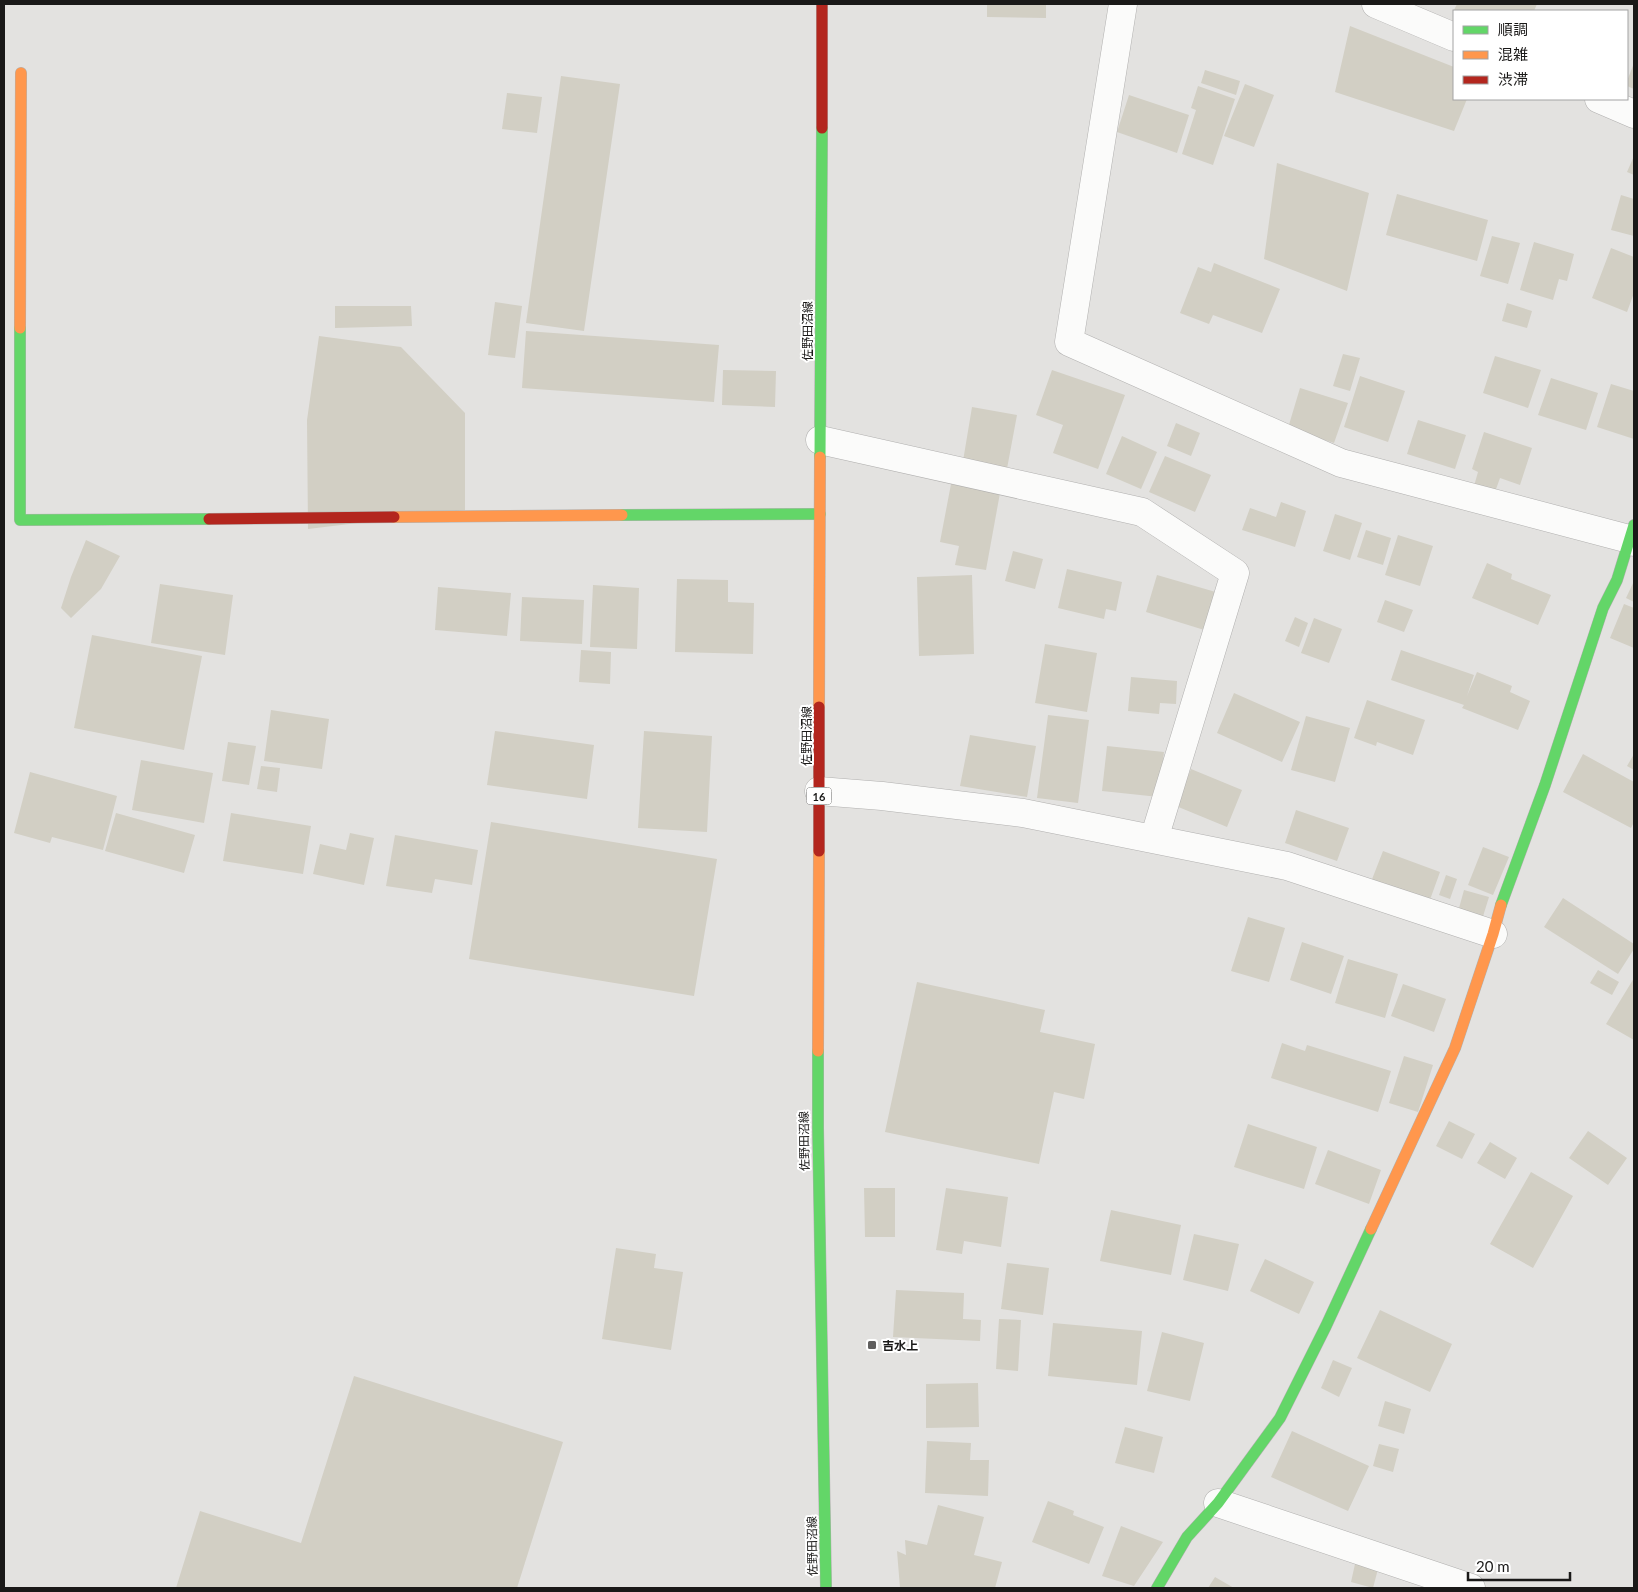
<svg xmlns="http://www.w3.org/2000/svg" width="1638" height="1592" font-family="Lato,'Noto Sans JP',sans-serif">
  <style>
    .building { fill: #d2cfc4 }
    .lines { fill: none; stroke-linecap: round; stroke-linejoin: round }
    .street-casing { stroke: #b1b0af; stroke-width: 29 }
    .fast-casing { stroke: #b1b0af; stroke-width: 12 }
    .slow-casing { stroke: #b1b0af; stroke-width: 12 }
    .jam-casing { stroke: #b1b0af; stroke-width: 12 }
    .street { stroke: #fbfbfa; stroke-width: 28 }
    .fast { stroke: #63d668; stroke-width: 11 }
    .slow { stroke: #ff974d; stroke-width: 11 }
    .jam { stroke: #b3261e; stroke-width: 11 }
    .poi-dot { fill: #605f5e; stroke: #fff; stroke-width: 2 }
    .labels { text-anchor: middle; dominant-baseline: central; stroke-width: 4; stroke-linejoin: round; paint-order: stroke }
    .shield { fill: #fff; stroke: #5f5e5d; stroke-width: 1 }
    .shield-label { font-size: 11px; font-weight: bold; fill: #1a1918 }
    .street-label { font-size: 12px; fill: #1a1918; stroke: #fff }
    .poi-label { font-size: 12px; font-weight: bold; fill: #1a1918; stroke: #fff; text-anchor: start }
  </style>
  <rect width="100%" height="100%" fill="#e3e2e0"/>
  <!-- building -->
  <path class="building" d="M987,4h59v14l-59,-1z
    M1457,4h80l-3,7h-77l-3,-1z
    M1350,26l104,41v32h13l-13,32 -119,-39z
    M1634,63v26l-7,-3v-5z
    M1205,70l35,11 -4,14 -35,-12z
    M561,76l59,8 -36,247 -58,-8z
    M1245,84l29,11 -20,52 -30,-11z
    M1198,86l37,13 -22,66 -31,-11 14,-44 -5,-2z
    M507,93l35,4 -5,36 -35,-4z
    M1129,95l60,20 -12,38 -60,-21z
    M1634,156v19l-7,-3z
    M1277,163l92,30 -22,98 -83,-32z
    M1397,194l91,26 -11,41 -91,-26z
    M1621,195l13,4v37l-23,-6z
    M1492,236l28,7 -12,41 -28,-8z
    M1534,242l40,12 -7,27 -8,-2 -6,21 -33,-10z
    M1611,248l23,9v36l-7,19 -35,-14z
    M1214,263l66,26 -18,44 -49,-18 -4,9 -29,-11 18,-46 13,5z
    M495,302l27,4 -7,52 -27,-3z
    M1507,303l25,8 -5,17 -25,-7z
    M335,306h76l1,20 -77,2z
    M526,331l193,14 -5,57 -192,-14z
    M319,336l82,11 64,66v97l-157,19 -1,-109z
    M1343,354l17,4 -10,33 -17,-5z
    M1495,356l46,14 -13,38 -45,-15z
    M723,370l53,1 -1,36 -53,-2z
    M1052,370l73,25 -27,74 -45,-16 10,-28 -27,-10z
    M1360,376l45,15 -17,51 -44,-15z
    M1551,378l47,15 -12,37 -48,-15z
    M1611,384l23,7v48l-37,-12z
    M1300,388l48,15 -14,40 -46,-15z
    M972,407l45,8 -11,59 -44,-7z
    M1418,420l48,15 -11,34 -48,-15z
    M1176,423l24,10 -9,23 -24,-10z
    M1484,432l48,16 -12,37 -20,-7 -5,14 -21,-6 4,-14 -6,-3z
    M1122,436l35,16 -16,37 -35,-15z
    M1165,456l46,19 -16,37 -46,-20z
    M951,484l49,9 -14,77 -31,-5 4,-19 -19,-4z
    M1281,502l25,9 -11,36 -53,-17 8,-22 26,9z
    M1335,514l27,9 -12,37 -27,-9z
    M1366,530l25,8 -8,27 -26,-8z
    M1398,535l35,11 -13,40 -35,-11z
    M86,540l34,16 -19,33 -30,29 -10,-10 10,-31z
    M1013,551l30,8 -8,30 -30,-8z
    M1487,563l25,11 -1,5 40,16 -13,30 -66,-27z
    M1067,569l55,13 -6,29 -10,-2 -2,10 -46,-11z
    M972,575l2,79 -55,2 -2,-79z
    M1157,575l69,20 -12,38 -68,-21z
    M677,579l51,1v22l26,1 -1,51 -78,-2z
    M1634,581v21l-8,-4z
    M160,584l73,11 -8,60 -74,-12z
    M593,585l46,3 -2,61 -47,-2z
    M438,587l73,6 -4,43 -72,-6z
    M522,597l62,3 -2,44 -62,-3z
    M1385,600l28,10 -9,22 -27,-10z
    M1624,604l10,4v40l-24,-10z
    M1295,617l13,6 -9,24 -14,-6z
    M1314,618l28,11 -13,34 -28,-10z
    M92,635l110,21 -18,94 -110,-22z
    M1045,644l52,9 -10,59 -52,-9z
    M581,650l30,2 -1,32 -31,-2z
    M1401,650l73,25 -7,21 10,-24 35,14 -2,6 20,9 -12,29 -56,-22 2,-3 -73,-25z
    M1131,677l46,4 -1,23 -16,-1 -1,11 -31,-3z
    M1234,693l66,29 -18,40 -65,-29z
    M1367,700l58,20 -12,35 -36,-13 -1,4 -22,-8z
    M271,710l58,9 -7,50 -58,-8z
    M1048,715l41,5 -11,83 -41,-5z
    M1306,716l44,12 -15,54 -44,-12z
    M495,731l99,14 -7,54 -100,-14z
    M644,731l68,5 -5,96 -69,-4z
    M970,735l66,11 -9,51 -67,-11z
    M228,742l28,4 -7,39 -27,-4z
    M1107,746l57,6 -5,45 -57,-6z
    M1583,754l51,28v40l-3,6 -68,-36z
    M1634,754v16l-7,-4z
    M141,760l72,13 -9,50 -72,-13z
    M261,766l19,2 -3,24 -20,-3z
    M1191,769l51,21 -15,37 -51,-21z
    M30,772l87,24 -14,54 -51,-13 -2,6 -36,-10z
    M1296,810l53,18 -12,33 -52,-18z
    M116,813l79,22 -11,38 -79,-22z
    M231,813l80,13 -8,48 -80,-13z
    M491,822l226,37 -23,137 -225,-37z
    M350,833l24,5 -10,47 -51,-11 7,-30 26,6z
    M395,835l83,15 -6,35 -37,-6 -3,14 -46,-7z
    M1483,847l26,10 -16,38 -25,-10z
    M1383,851l57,21 -13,36 -58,-21z
    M1446,875l11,4 -7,20 -11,-4z
    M1464,890l25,7 -9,29 -24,-7z
    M1563,898l71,46v5l-16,25 -74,-47z
    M1248,917l37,11 -16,54 -38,-11z
    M1302,942l42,14 -13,38 -41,-14z
    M1348,959l50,15 -13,44 -50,-15z
    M1598,970l21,12 -7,13 -22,-12z
    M1634,978v62l-28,-16z
    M917,982l128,28 -5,22 55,12 -11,55 -30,-7 -15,72 -154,-32z
    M1403,984l43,15 -12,33 -43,-16z
    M1282,1043l23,8 2,-6 84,26 -13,41 -107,-34z
    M1404,1056l29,9 -15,47 -29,-9z
    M1449,1121l26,13 -13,25 -26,-13z
    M1248,1124l69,23 -13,42 -70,-22z
    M1588,1131l39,27 -19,27 -39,-27z
    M1490,1142l27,16 -12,21 -28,-16z
    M1328,1150l53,20 -12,34 -54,-20z
    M1531,1172l42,24 -40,72 -43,-24z
    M864,1188h31v49h-30z
    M946,1188l62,9 -7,50 -37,-6 -2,13 -26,-4z
    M1111,1210l70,15 -10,50 -71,-14z
    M1194,1234l45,10 -11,47 -45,-11z
    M616,1248l40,6 -2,14 29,4 -12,78 -69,-11z
    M1265,1259l49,23 -15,32 -49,-23z
    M1007,1263l42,5 -6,47 -42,-6z
    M896,1290l68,3 -1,26 18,1 -1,21 -87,-4z
    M1380,1310l72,34 -22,48 -73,-34z
    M999,1319l22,1 -3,51 -22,-2z
    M1053,1323l89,8 -5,54 -89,-9z
    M1162,1332l42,11 -14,58 -43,-10z
    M1333,1360l19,8 -13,29 -18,-9z
    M354,1376l209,66 -46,146h-341l24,-77 101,32z
    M978,1383l1,44 -53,1v-44z
    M1385,1401l26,8 -7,25 -26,-8z
    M1125,1427l38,10 -9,36 -39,-10z
    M1292,1431l77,35 -21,45 -77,-34z
    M927,1441l44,2 -1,17h19l-1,36 -63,-3z
    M1379,1444l20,5 -6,23 -20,-6z
    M1048,1501l26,10 -1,4 31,12 -15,37 -57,-22z
    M938,1505l46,12 -10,38 28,7 -7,26h-95l-3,-37 9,4 -1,-15 22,5z
    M1121,1526l42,16 -29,44 -32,-10z
    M1355,1564l23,5 -5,19 -22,-6z
    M1215,1577l19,11h-26z"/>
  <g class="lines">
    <!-- street casing -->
    <g class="street-casing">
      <path id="street" d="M1123,4l-54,338 272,121 288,76 5,3
        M1376,4l78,33
        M1599,99l35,15
        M820,440l322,72 93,61 -81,266
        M819,791l63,5 141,17 264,53 206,68
        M1218,1503l253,85"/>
    </g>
    <!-- fast casing -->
    <g class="fast-casing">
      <path id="fast" d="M20,328v192l189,-1
        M820,457l2,-329
        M622,515l198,-1
        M1501,905l44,-120 58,-177 14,-28 17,-55
        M818,1051v77l8,460
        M1157,1588l30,-51 31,-34 62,-85 46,-92 45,-97"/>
    </g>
    <!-- slow casing -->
    <g class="slow-casing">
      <path id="slow" d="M20,328l1,-255
        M394,517l228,-2
        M819,707l1,-250
        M818,1051l1,-200
        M1371,1229l84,-181 38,-114 8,-29"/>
    </g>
    <!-- jam casing -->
    <g class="jam-casing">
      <path id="jam" d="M822,128v-124
        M209,519l185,-2
        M819,851v-144"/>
    </g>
    <!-- street -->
    <use href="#street" class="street"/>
    <!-- fast -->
    <use href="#fast" class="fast"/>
    <!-- slow -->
    <use href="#slow" class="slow"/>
    <!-- jam -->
    <use href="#jam" class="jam"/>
  </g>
  <!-- markers -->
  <rect class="poi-dot" x="867" y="1340" width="10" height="10" rx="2.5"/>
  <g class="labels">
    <!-- shield labels -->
    <rect class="shield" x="806.5" y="787.5" width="25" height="17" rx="4"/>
    <g class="shield-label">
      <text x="819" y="796">16</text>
    </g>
    <!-- street labels -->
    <g class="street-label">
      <text transform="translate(807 331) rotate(-90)">佐野田沼線</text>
      <text transform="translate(806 736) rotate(-90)">佐野田沼線</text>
      <text transform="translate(804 1141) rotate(-91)">佐野田沼線</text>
      <text transform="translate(812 1546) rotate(-91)">佐野田沼線</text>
    </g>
    <!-- poi labels -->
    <g class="poi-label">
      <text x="882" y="1345">吉水上</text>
    </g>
  </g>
  <!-- border -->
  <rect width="1638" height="1592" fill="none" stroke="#1a1918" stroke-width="10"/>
  <!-- legend -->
  <rect x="1453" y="10" width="175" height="90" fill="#ffffff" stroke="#a3a3a3"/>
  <rect x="1463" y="26" width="25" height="8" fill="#63d668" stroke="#a3a3a3"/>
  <text x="1498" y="35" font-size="15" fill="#1a1918">順調</text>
  <rect x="1463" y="51" width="25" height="8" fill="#ff974d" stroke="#a3a3a3"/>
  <text x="1498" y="60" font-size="15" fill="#1a1918">混雑</text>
  <rect x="1463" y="76" width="25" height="8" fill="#b3261e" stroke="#a3a3a3"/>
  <text x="1498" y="85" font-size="15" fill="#1a1918">渋滞</text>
  <!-- scale -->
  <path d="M1468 1572v8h102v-8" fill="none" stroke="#1a1918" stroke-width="2.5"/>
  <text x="1476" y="1572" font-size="15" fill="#1a1918" stroke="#ffffff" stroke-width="4" paint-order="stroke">20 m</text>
</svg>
